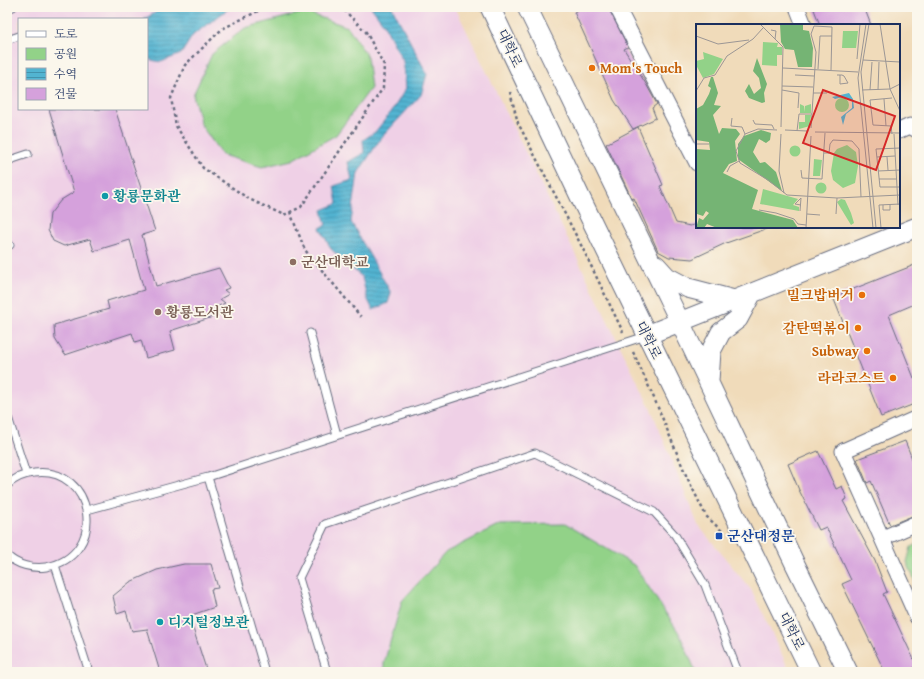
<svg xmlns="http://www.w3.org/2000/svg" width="924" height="679" font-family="'Gentium Book Plus','Noto Serif KR',serif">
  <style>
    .built { fill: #efd0e6; fill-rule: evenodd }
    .green { fill: #92d288; stroke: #568073 }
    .water { fill: url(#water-rules); stroke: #367298 }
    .building { fill: #d5a1dc }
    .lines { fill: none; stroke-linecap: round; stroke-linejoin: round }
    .service-casing { stroke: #666b7e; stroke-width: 9 }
    .minor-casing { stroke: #666b7e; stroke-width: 17 }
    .tertiary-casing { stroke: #666b7e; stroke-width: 21 }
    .path { stroke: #666b7e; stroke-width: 2.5; stroke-dasharray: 3 3; stroke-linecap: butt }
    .service { stroke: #fff; stroke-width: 7 }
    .minor { stroke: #fff; stroke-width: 15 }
    .tertiary { stroke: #fff; stroke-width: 19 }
    .food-dot { fill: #e8710a; stroke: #fbf7ec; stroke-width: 1.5 }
    .culture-dot { fill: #0f9aa8; stroke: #fbf7ec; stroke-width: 1.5 }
    .education-dot { fill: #8d6e63; stroke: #fbf7ec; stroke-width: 1.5 }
    .transit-dot { fill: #1a4fb4; stroke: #fbf7ec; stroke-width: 1.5 }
    .labels { text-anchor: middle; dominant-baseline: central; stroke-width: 3.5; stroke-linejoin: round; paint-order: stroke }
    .street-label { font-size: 14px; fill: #1b2f5e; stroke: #fbf7ec }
    .food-label { font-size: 14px; font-weight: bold; fill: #c56008; stroke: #fbf7ec; text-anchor: end }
    .culture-label { font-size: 14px; font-weight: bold; fill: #0d838f; stroke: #fbf7ec; text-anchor: start }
    .education-label { font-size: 14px; font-weight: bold; fill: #785e54; stroke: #fbf7ec; text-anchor: start }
    .transit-label { font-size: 14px; font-weight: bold; fill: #164399; stroke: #fbf7ec; text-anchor: start }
    .inset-road { fill: none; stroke: #9b9695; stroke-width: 1 }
    .view { fill: #d62828; fill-opacity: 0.15; stroke: #d62828; stroke-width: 2 }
    .inset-edge { fill: none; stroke: #1b2f5e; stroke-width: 2 }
  </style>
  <defs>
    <pattern id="water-rules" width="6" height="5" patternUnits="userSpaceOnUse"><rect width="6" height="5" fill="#52b4d1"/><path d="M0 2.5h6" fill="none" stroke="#4393ad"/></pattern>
  </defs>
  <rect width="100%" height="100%" fill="#fbf7ec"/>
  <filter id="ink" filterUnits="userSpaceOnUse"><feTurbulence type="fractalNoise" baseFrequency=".025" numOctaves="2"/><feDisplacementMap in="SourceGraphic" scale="8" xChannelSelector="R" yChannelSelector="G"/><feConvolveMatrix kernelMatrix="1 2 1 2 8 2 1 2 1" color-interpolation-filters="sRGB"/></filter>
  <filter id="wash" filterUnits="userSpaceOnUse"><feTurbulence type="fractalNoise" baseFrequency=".012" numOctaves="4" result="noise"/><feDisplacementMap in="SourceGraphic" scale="16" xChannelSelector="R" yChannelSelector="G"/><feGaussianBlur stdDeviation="0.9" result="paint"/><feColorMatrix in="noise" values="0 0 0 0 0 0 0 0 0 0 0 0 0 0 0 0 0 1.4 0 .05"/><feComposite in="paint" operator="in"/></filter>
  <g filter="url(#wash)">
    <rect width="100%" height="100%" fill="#f0dbba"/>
    <!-- built -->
    <path class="built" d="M7,7h448l198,407 45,111 54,66 38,81h-783zM19,19h128v90h-128z"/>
    <!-- green -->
    <path class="green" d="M305,12l43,15 19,29 4,32 -35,47 -44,25 -30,7 -40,-12 -21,-30 -8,-30 19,-41 33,-26z
      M565,524l69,41 45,68 17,39h-312v-9l18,-62 44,-49 54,-27z
      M917,544v42l-10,-24 4,-15z"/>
    <!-- water -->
    <path class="water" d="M165,7h66l-38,28 -12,19 -20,8 -14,-3v-40h-3z
      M371,7h21l35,67 -6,21 -40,43 -23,35 -7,49 40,71 -3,10 -15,7 -6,-12 -5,-21 -31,-28 -11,-21 6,-3 -4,-15 15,-6 -3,-18 18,-6 -4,-18 16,-9 -1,-13 12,-8 17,-21 14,-23 -3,-27 -20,-38z"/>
    <g id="blocks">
      <!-- building -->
      <path class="building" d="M583,7h25l20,40 -4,2 22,35 11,20 -5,4 4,10 -23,11 -19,-29 -40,-88z
        M813,7h51l7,18h-51z
        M49,109h66l40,122 -13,4 14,51 63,-18 10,20 -5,2 5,4 -9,5 5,4 -9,4 3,8 -49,16 5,19 -29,8 -5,-18 -6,2 -3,-9 -67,22 -10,-16 -1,-14 55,-16 -2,-8 37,-11 -14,-50 -36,11 -4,-12 -26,7 -11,-5 -5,-11 2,-16 11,-14 13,-8z
        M638,127l25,58 -3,1 16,37 14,3 7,-2v3h69v2l-40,14 -34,16 -23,-2 -11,-6 -24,-53 -2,1 -26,-55z
        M917,264v39l-28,12 25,63 3,-1v26l-36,14 -48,-120z
        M905,441l12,30v43l-27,11 -19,-44 -4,2 -10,-24z
        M818,451l18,38 6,-3 5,13 -4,2 32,60 12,31 -4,2 34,72 -11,6h-21l-43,-88 9,-4 -25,-53 -7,3 -20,-40 -11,-26z
        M184,564h27l7,24 -7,1 4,18 -26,9 18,56h-47l-13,-43 -15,2 -6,-20 -9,3 -4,-18 17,-14 27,-12z"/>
    </g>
  </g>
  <g filter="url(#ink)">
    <use href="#blocks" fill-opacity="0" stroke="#666b7e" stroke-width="1"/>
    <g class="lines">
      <!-- service casing -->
      <g class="service-casing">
        <path id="service" d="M7,9l6,-2
          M7,40l12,-4
          M7,161l21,-7
          M7,246l3,-1
          M310,333l27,102
          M7,414l19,60
          M208,477l57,195
          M7,485c8,-7 17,-11 27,-12 61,-8 75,83 12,94 -13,2 -30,-2 -39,-12
          M87,510l121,-33 438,-141
          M55,565l34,107
          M327,672l-28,-94 26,-54 210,-71 119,59 21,23 30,50 33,87"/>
      </g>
      <!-- minor casing -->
      <g class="minor-casing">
        <path id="minor" d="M617,7l80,156
          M797,7l7,18
          M899,131l11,-5 7,4
          M917,418l-74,33 74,166
          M883,538l34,-15"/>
      </g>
      <!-- tertiary casing -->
      <g class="tertiary-casing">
        <path id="tertiary" d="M490,7l93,196 228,469
          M527,7l153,315 115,242 53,108
          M656,265l11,12 21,11 46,12
          M647,335l270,-108
          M709,381l2,-30 10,-19 17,-13 14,-26"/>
      </g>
      <!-- path -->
      <path class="path" d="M269,7l-5,1 -42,21 -37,36 -14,33 5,28 27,42 46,31 35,16 17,-8 82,-119 1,-23 -18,-33 -24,-24 -7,-1
        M510,92l8,31 64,124 41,85
        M290,212l15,38 56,67
        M633,352l21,46 32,77 20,41 16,15"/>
      <!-- service -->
      <use href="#service" class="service"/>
      <!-- minor -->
      <use href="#minor" class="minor"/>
      <!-- tertiary -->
      <use href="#tertiary" class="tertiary"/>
    </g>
  </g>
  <!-- markers -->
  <g class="food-dot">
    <circle cx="592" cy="68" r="4"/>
    <circle cx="862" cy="295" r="4"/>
    <circle cx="858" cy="328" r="4"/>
    <circle cx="867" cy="351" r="4"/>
    <circle cx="893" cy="378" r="4"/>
  </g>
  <g class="culture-dot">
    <circle cx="105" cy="196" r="4"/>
    <circle cx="160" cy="622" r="4"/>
  </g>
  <g class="education-dot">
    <circle cx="293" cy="262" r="4"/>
    <circle cx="158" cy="312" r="4"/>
  </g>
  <rect class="transit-dot" x="715" y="532" width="8" height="8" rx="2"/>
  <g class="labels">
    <!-- street labels -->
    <g class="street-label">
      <text transform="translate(510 48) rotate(65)">대학로</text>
      <text transform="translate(649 340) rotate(64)">대학로</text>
      <text transform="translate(792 631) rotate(64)">대학로</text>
    </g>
    <!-- food labels -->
    <g class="food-label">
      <text x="600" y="68" text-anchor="start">Mom's Touch</text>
      <text x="854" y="295">밀크밥버거</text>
      <text x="850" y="328">감탄떡볶이</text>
      <text x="859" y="351">Subway</text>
      <text x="885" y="378">라라코스트</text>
    </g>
    <!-- culture labels -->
    <g class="culture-label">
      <text x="113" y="196">황룡문화관</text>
      <text x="168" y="622">디지털정보관</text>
    </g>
    <!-- education labels -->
    <g class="education-label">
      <text x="301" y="262">군산대학교</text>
      <text x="166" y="312">황룡도서관</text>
    </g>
    <!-- transit labels -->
    <g class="transit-label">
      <text x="727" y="536">군산대정문</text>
    </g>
  </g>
  <!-- overview -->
  <g transform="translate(696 24)">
    <rect width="204" height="204" fill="#f0dbba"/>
    <path d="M147,7h15l-2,17h-14zM67,18l15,1 -1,4h5v8h-5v11l-15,-1zM7,28l20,7 -9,15 -11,4 -7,-13v-4l8,-2zM139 81a7 7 0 1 1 14 0a7 7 0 1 1-14 0ZM151,121l9,7 2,14 -3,17 -12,5 -10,-8 -2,-9 3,-18 3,-4zM118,135l8,1 -2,16h-7zM119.5 164a5.5 5.5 0 1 1 11 0a5.5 5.5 0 1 1-11 0ZM145,175l4,1 6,13 3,10 -3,2 -14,-23z" fill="#92d288"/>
    <path d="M84,0h23v6l6,1 4,17 -1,19h-14l-4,-17 -9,-1 -4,-7zM61,34l10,26 -3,9 1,9 -3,1 -13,-5 -4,-7 4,-7 5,10 7,-6 -2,-10 -6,-7zM15,53h2l5,16 -4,12 7,1 -8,9 6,19 3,-6 14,1 4,5 -5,7 2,20 -8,3 -6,9 35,17 -6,19 41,11 5,8h-81l-10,-4 -3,4h-8l3,-10 4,2 6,-7 -3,-2 -3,5 -6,-2 -1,2v-67l14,1 -1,-8 -13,-2v-31l7,-4 6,-11 2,-6 -3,-2zM65,106l10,3 -1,7 -4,3 -7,-4 -6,13 7,11 5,-1 11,10 6,19 -44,-32v-15l6,-8z" fill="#75b474"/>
    <path d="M104,80l4,2 1,6v-6l6,-2v9h-11zM109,91h6l-1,11 -11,3v-7h6zM93.5 127a5.5 5.5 0 1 1 11 0a5.5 5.5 0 1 1-11 0ZM67,165l35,10 -5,6 6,2v4l-39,-7z" fill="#92d288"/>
    <path d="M153,69l4,6 1,9 -8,6 -3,11 -2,-8 11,-9v-7l-9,-4 -8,2 -3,-2z" fill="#52b4d1"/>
    <path class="inset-road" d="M64,0l23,23 -2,80M170,0l-8,54 15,150M173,0l-8,48 15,156M184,0l10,65 10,22M75,6l5,1 -1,8M0,12l22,8 31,-4M161,35l3,-35M167,36l37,2M87,44l75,4M122,45l2,-33h12M99,51l19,1M141,51h5l2,1 4,7 -8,1v-9M86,62l31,1M86,66l17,3 -1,15M166,66l28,-1 10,-5M174,66l2,-28M182,66l1,-28M0,67l8,-13 11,-3 12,-19 26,-17 10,-11M117,69h14M188,75l2,27M36,94l-1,8 11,1 3,7M57,96l2,4 17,1 2,4M115,104l5,-76 -5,-18 3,-8 18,1 -1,43M81,106l-19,-1 -13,5 -9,17 4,12 28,17 19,15 50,3 -1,16M89,106l22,1M101,107l2,-17h13M119,108l85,1M85,110l-2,37 5,22M196,110l-1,-8 -18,-1 -3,-25 22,-2M198,110l4,71M0,120h13M204,124l-24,1 4,38h20M128,129h5l1,-9 3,-4 19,1 7,8 2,48M181,133l18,-1M191,133l1,13M105,146l1,8 20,1 3,-46M182,147l22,-1M31,148l3,-6 9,-5M183,155h17M141,174l63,-3M105,181l-6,-1 6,-6M187,181v5h7v-5M63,186l17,3 18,6 4,5 8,1M104,187l1,-13M111,190l13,1M110,204l5,-92M185,204l-2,-23 21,-1"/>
    <path class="view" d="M127,66l72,26 -19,54 -73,-27z"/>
    <rect width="204" height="204" class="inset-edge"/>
  </g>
  <!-- margin -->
  <rect width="924" height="679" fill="none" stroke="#fbf7ec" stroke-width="24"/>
  <!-- legend -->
  <rect x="18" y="18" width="130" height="92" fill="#fbf7ec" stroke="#a1a7b3"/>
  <rect x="26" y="31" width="20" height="6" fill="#ffffff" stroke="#a1a7b3"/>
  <text x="54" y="38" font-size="12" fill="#1b2f5e">도로</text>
  <rect x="26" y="48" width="20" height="12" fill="#92d288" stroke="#a1a7b3"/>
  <text x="54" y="58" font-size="12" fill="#1b2f5e">공원</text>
  <rect x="26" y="68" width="20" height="12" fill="url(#water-rules)" stroke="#a1a7b3"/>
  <text x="54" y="78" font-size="12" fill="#1b2f5e">수역</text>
  <rect x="26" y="88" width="20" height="12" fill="#d5a1dc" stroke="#a1a7b3"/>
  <text x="54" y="98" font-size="12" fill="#1b2f5e">건물</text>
</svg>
